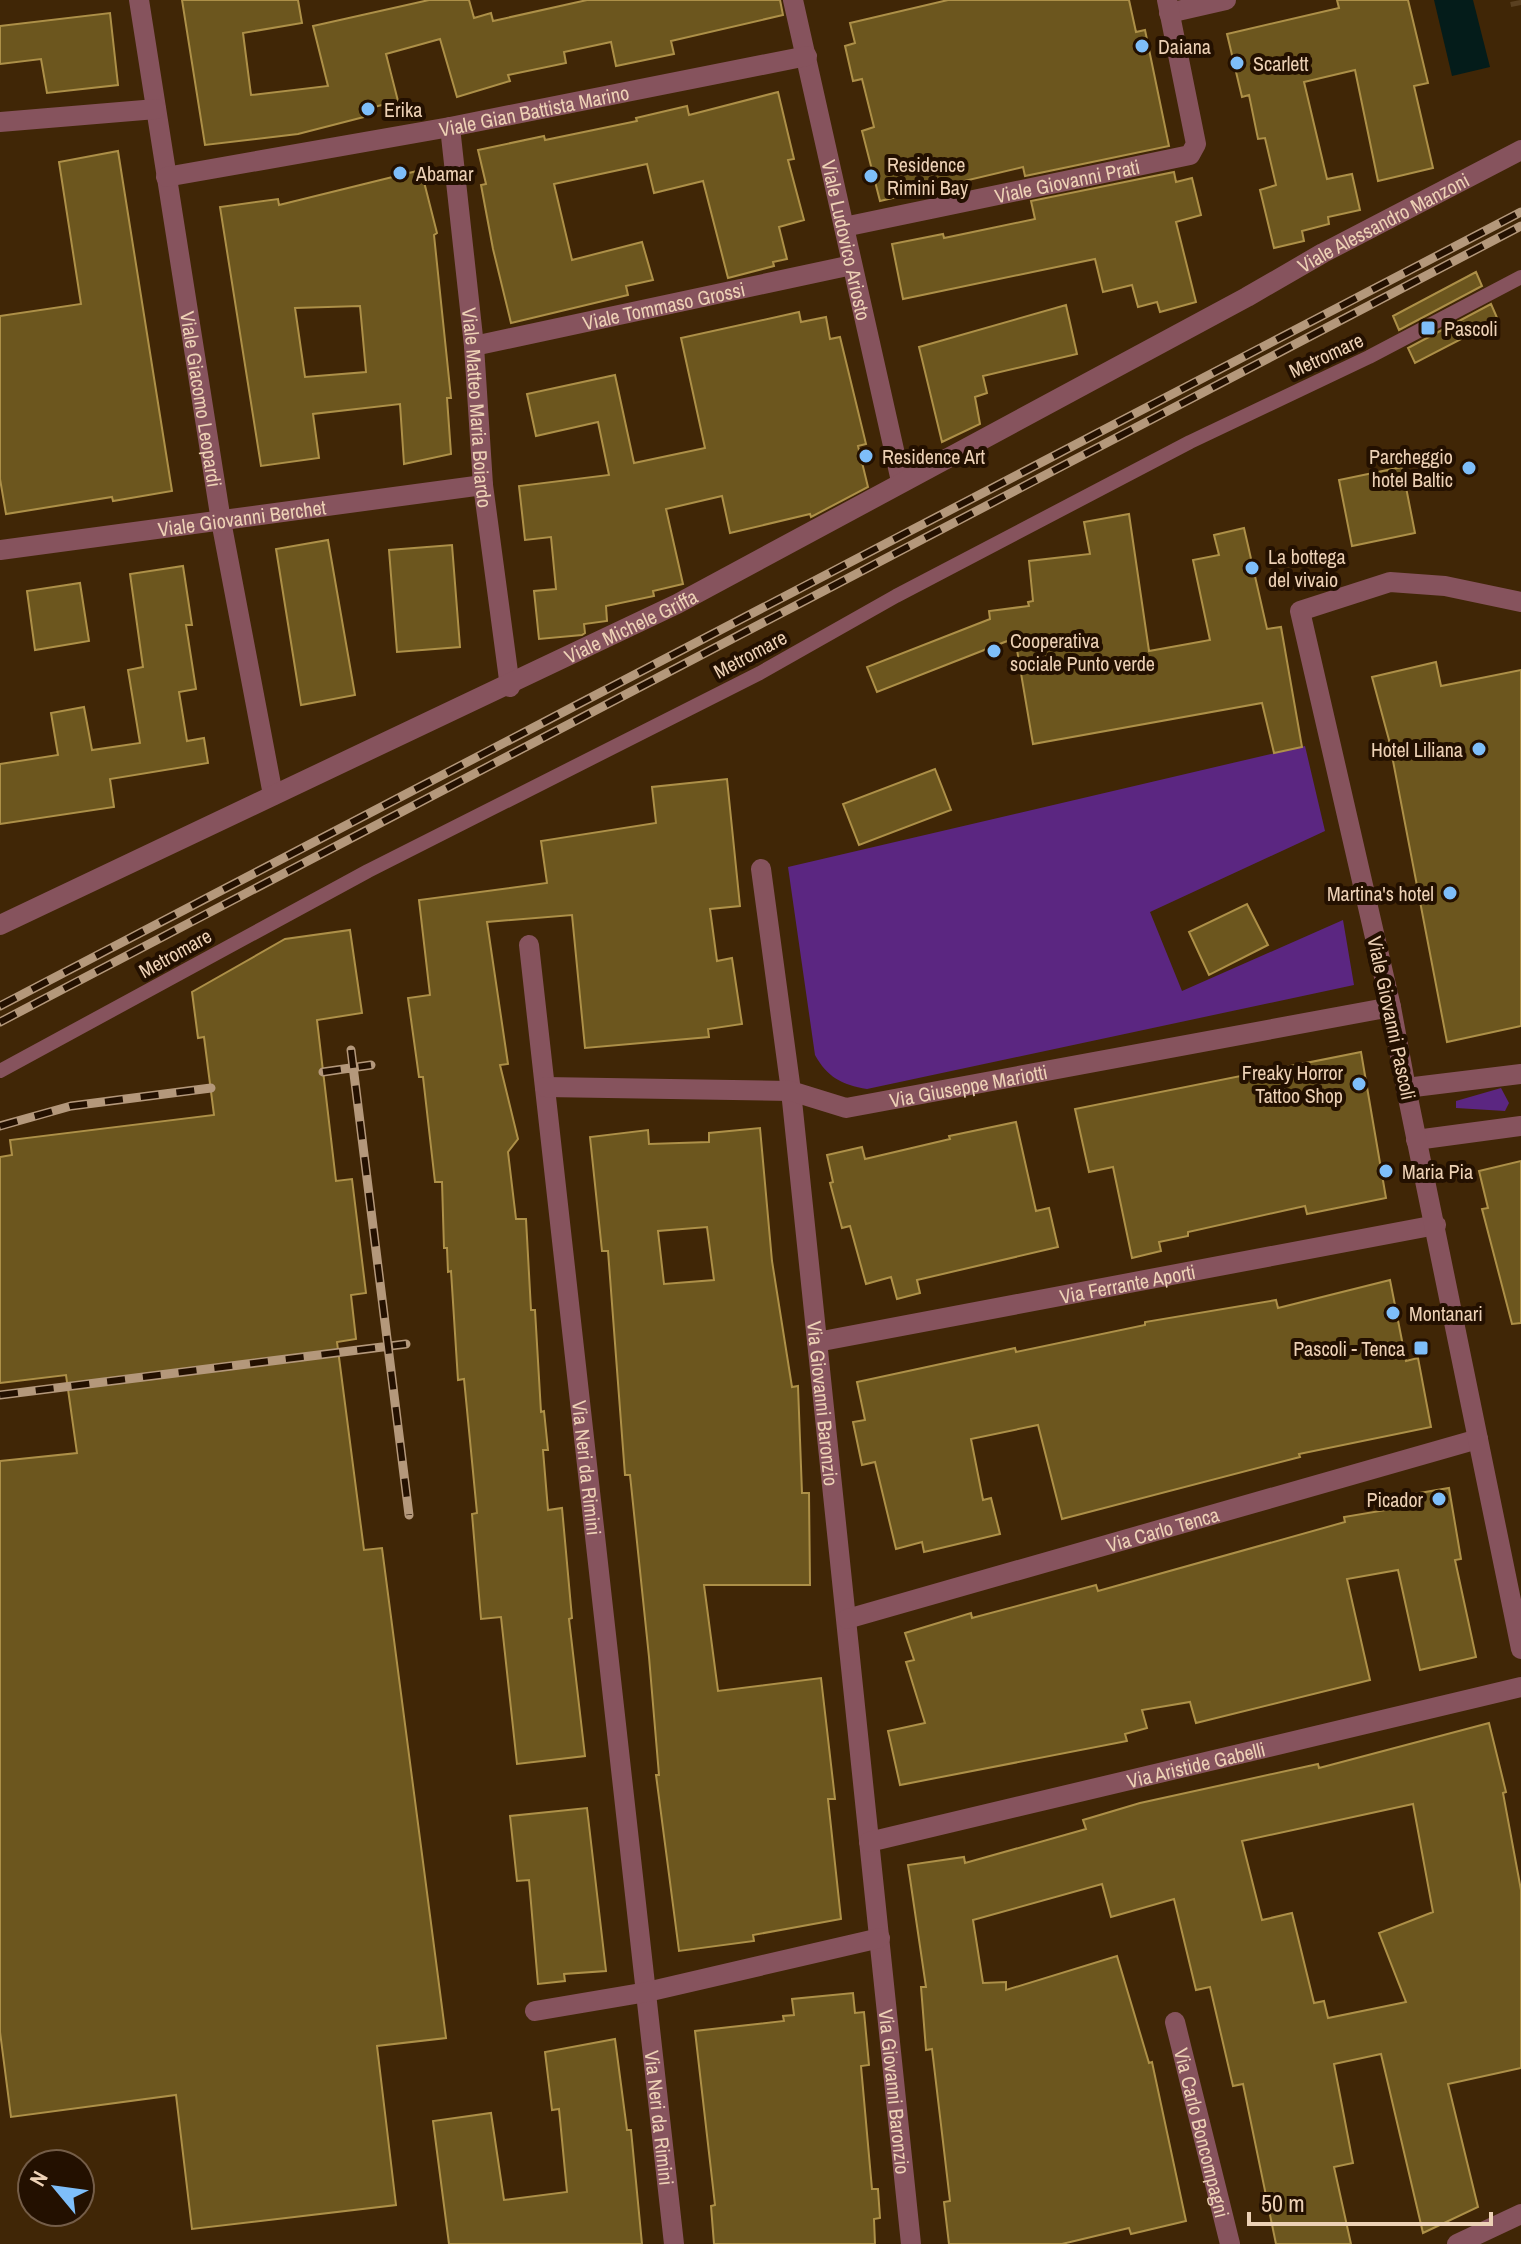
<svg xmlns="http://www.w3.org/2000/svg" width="1521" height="2244" font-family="'Archivo Narrow',sans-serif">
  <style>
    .green { fill: #5b2681 }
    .water { fill: #041c1a }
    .building { fill: #6c561e; stroke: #ad9048; stroke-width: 2; fill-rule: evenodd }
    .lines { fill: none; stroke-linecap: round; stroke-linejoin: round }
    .tertiary-tunnel { stroke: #5a4020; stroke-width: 20; stroke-dasharray: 20 10; stroke-linecap: butt }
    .service { stroke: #86535d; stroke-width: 14 }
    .minor { stroke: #86535d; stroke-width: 20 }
    .tertiary { stroke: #86535d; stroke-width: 20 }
    .rail-casing { stroke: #b4987b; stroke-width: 9 }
    .rail { stroke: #231000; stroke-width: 6; stroke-dasharray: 18; stroke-linecap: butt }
    .poi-dot { fill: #7ebef9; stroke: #231000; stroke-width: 3 }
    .labels { text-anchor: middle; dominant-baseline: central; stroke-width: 8; stroke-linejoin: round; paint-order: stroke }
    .poi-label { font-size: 20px; fill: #edd1b5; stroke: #231000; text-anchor: start }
    .street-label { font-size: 20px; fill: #edd1b5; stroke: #231000 }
  </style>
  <rect width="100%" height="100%" fill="#402606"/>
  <!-- green -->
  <path class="green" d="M1305,746l20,85 -175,81 32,79 161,-71 11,65 -487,104c-25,-4 -40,-12 -52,-34l-27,-188z
    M1501,1088l8,15 -4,8 -49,-3v-7z"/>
  <!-- water -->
  <path class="water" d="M1434,0h39l17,67 -38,9z"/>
  <!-- building -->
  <path class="building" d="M182,0h116l4,23 -59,10 8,62 77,-9 -15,-60 116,-26h40l5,18 17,-5 2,8 94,-21h193l3,15 -112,26 3,13 -58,12 -5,-24 -47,10 2,11 -58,12 2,6 -53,16 -17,-58 -54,15 12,47 -36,9 2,7 -66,17 -93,11z
    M948,0h181l7,32 9,-2 24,116 -144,30 -2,-9 -143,34 -18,-70 12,-4 -12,-48 -9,2 -8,-35 10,-3 -5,-20z
    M1337,0h71l20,83 -14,3 19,82 -55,13 -23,-111 -51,12 23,97 25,-5 8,36 -32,7 1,7 -27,7 2,10 -30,7 -14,-58 16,-5 -11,-47 -7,1 -9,-44 -7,2 -15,-63 112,-26z
    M110,13l8,72 -71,8 -6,-34 -41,5v-38z
    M778,92l16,67 -6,1 16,60 -25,7 8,32 -14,3 1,4 -46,12 -25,-97 -49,12 -7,-29 -93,20 18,76 70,-18 11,38 -27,6 2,9 -117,28 -18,-74 -12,-64 5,-1 -8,-34 66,-14 1,4 92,-19 -1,-3 51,-12 2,9z
    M118,151l54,340 -59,10 -1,-4 -106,17 -6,-35v-163l81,-12 -22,-142z
    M421,170l16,63 -3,2 17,163h-4l4,56 -47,10 -4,-60 -87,10 6,44 -58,8 -41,-259 58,-8 1,6zM360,306l6,66 -61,5 -10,-69z
    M1174,172l2,10 16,-4 9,37 -25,7 20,80 -36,10 -3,-10 -19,5 -6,-22 -29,7 -8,-33 -192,40 -11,-55 51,-10 1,4 91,-19 -4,-18z
    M1476,272l6,14 -83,44 -6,-14z
    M1491,304l7,16 -83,43 -7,-15z
    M1066,305l11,49 -94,22 4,17 -12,4 5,27 -38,18 -23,-95z
    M799,312l2,10 25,-5 4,22 10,-2 26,107 -8,2 10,41 -57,30 -1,-3 -80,19 -8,-37 -56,13 17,75 -30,7 1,5 -48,10 1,15 -23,3 1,9 -3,2 -43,4 -5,-48 22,-2 -5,-52 -26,3 -6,-54 90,-11 -11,-53 -62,14 -9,-42 88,-19 19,88 71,-15 -24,-110z
    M1402,467l13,66 -63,13 -13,-66z
    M1129,514l20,137 61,-11 -17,-80 26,-5 -5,-20 30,-7 23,101 14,-2 21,120 -28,6 -12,-50 -229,41 -18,-106 -138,54 -10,-25 123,-48 -1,-8 40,-5 -1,-4 5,-1 -4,-40 61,-7 -6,-32z
    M328,540l27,155 -54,10 -25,-156z
    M452,545l8,102 -63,5 -8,-102z
    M183,566l9,59h-6l10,64 -17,3 8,49 17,-3 4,25 -98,16 4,28 -114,17v-60l58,-9 -7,-42 33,-6 8,43 48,-7 -12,-73 15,-3 -13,-93z
    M80,583l9,58 -54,9 -8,-59z
    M1436,662l5,24 80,-16v356l-74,16 -58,-302 -17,-63z
    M935,769l16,41 -92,35 -16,-41z
    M727,779l13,127 -30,3 7,52 15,-3 10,66 -34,5 1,8 -124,11 -13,-133 -85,7 21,142 -8,1 18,74 -10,13 8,67h10l5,91h4l6,102 3,-1 4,39h-5l5,60 14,-2 10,110 -3,1 16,137 -68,8 -16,-147 -20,2 -9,-105 5,-1 -13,-134 -6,1 -7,-109 -3,1 -1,-24h-3l-2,-66h-7l-12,-105h-4l-11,-79 22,-3 -11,-95 128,-17 -6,-42 115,-18 -4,-36z
    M1247,904l21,41 -59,30 -20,-43z
    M350,930l12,83 -45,7 19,161 16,-2 14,114 -15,2 5,44 -19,3 27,208 18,-2 64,490 -69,8 19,159 -204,24 -16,-134 -165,22 -11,-85v-571l77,-8 -11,-78 -66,8v-226l12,-2 -2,-15 204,-25 -10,-78 -6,1 -6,-46 93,-53z
    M1361,1052l25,146 -79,16 -2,-8 -117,26v4l-29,6 2,9 -29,7 -19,-91 -24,5 -14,-63z
    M1016,1122l20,89 13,-3 9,39 -141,33 3,13 -23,6 -6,-22 -25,7 -16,-58 -8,2 -12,-45 3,-1 -6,-27 35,-8 3,12 85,-20 -1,-3z
    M760,1128l12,133 20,126 6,-1 4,107h7l1,92h-106l14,106 103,-13 14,121h-7l13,120 -88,16 1,6 -75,10 -23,-176h3l-10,-118 -19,-182h-5l-17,-224h-6l-12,-114 58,-7 1,14 60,-2v-9zM707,1227l7,53 -50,4 -6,-53z
    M1521,1161v162l-9,1 -30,-115 6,-1 -9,-37z
    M1390,1280l16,81 12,-3 13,69 -132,27 1,3 -238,62 -24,-94 -67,14 12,61 8,-2 9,36 -76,18 -2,-10 -26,7 -21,-87 -13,3 -9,-43 12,-2 -8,-38 158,-34 1,4 129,-27v-3l131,-22 2,8z
    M1449,1488l12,71 -6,1 21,97 -56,13 -22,-100 -51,9 23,101 -174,43 -6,-21 -48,8 5,18 -22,6 2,7 -227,44 -12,-54 37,-8 -19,-61 8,-2 -9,-27 66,-20 1,5 124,-33 2,6 247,-69 -1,-5 42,-7 -2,-11z
    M1489,1723l17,69 -3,1 18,97v178l-73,16 30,123 -55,26 -42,-179 -47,10 19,99 -19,4 17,77h-75l-33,-160 -10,2 -23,-99 -14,3 -22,-91 -63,18 -9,-33 -129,36 10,63 23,-1v8l111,-34 32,107 3,-1 34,159 -55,13 -2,-6 -67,16h-113l-5,-42 6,-1 -18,-152 -6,1 -5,-63h5l-18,-122 56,-8 1,6 121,-34 -3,-9 57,-17 178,-39 1,4zM1413,1804l20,108 -54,21 27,69 -78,16 -4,-17 -10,2 -22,-90 -30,7 -20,-79z
    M587,1808l19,163 -42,3 1,7 -27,3 -9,-104 -12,1 -7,-65z
    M853,1993l2,20 9,-1 5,53 -8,1 11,123h6l2,29 -6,1 1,25h-161l-3,-38 4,-1 -20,-174 89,-10 -1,-5 11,-1 -2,-16z
    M615,2039l12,91h4l11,114h-193l-16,-123 58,-8 13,87 63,-8 -8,-83 -7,1 -7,-58z"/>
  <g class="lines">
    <!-- tertiary-tunnel -->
    <path class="tertiary-tunnel" d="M1520,0l1,5"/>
    <!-- service -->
    <path class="service" d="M0,1071l368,-200 392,-198 136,-77 294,-154 179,-85 152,-80"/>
    <!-- minor -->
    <g class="minor">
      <path id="s1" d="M139,0l82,521 52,274"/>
      <path id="s2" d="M793,0l108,481"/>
      <path d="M1169,13l57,-13"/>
      <path d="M0,122l156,-13"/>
      <path id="s3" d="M450,127l24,219 9,139 27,202"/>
      <path id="s4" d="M166,177l284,-50 357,-71"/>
      <path id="s5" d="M844,227l346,-72 6,-11 -29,-144"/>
      <path id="s6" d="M474,346l378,-81"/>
      <path id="s7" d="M0,550l483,-65"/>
      <path id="s8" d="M761,869l30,222 120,1153"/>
      <path id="s9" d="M0,925l677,-321 570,-307 76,-44 198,-103"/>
      <path id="s10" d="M529,945l145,1299"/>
      <path id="s11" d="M545,1087l246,4 55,17 545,-101"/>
      <path d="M1406,1088l-15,-81 -91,-396 90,-29 55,4 76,16"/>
      <path d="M1416,1140l105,-14"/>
      <path id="s12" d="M817,1342l619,-117"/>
      <path id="s13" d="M847,1619l631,-180"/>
      <path id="s14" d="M869,1842l652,-155"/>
      <path d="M535,2011l112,-19 233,-54"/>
      <path id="s15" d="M1175,2022l55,222"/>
      <path d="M1457,2244l64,-30"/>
    </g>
    <!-- tertiary -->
    <path class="tertiary" d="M1521,1074l-115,14 115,561"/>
    <!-- rail casing -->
    <g class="rail-casing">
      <path id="rail" d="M0,1006l1521,-794
        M0,1022l1521,-796
        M351,1050l58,465
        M323,1072l48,-7
        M0,1126l71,-20 140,-18
        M0,1395l406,-51"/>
    </g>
    <!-- rail -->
    <use href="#rail" class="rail"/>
  </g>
  <!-- markers -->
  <g class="poi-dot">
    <circle cx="1142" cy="46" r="8"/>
    <circle cx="1237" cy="63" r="8"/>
    <circle cx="368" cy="109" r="8"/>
    <circle cx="400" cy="173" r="8"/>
    <circle cx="871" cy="176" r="8"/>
    <rect x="1420" y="320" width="16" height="16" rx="4"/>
    <circle cx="866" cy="456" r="8"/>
    <circle cx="1469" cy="468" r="8"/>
    <circle cx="1252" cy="568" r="8"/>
    <circle cx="994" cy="651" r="8"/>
    <circle cx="1479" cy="749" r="8"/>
    <circle cx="1450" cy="893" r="8"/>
    <circle cx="1359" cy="1084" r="8"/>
    <circle cx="1386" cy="1171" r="8"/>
    <circle cx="1393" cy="1313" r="8"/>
    <rect x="1413" y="1340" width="16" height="16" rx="4"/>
    <circle cx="1439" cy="1499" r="8"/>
  </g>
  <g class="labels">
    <!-- poi labels -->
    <g class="poi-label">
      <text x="1158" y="46">Daiana</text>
      <text x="1253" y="63">Scarlett</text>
      <text x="384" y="109">Erika</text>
      <text x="887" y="164">Residence<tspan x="887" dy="23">Rimini Bay</tspan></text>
      <text x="416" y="173">Abamar</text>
      <text x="1444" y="328">Pascoli</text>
      <text x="882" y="456">Residence Art</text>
      <text x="1453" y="456" text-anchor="end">Parcheggio<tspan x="1453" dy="23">hotel Baltic</tspan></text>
      <text x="1268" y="556">La bottega<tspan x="1268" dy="23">del vivaio</tspan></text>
      <text x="1010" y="640">Cooperativa<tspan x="1010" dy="23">sociale Punto verde</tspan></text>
      <text x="1463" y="749" text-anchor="end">Hotel Liliana</text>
      <text x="1434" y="893" text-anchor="end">Martina's hotel</text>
      <text x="1343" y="1072" text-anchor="end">Freaky Horror<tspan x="1343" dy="23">Tattoo Shop</tspan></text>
      <text x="1402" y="1171">Maria Pia</text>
      <text x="1409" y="1313">Montanari</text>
      <text x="1405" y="1348" text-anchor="end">Pascoli - Tenca</text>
      <text x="1423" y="1499" text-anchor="end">Picador</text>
    </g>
    <!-- street labels -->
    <g class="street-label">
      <text stroke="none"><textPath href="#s4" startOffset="374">Viale Gian Battista Marino</textPath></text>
      <text stroke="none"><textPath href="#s5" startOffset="228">Viale Giovanni Prati</textPath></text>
      <text stroke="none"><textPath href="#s9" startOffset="1552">Viale Alessandro Manzoni</textPath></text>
      <text stroke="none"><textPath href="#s2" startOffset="246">Viale Ludovico Ariosto</textPath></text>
      <text stroke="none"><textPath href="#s6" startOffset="194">Viale Tommaso Grossi</textPath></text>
      <text transform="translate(1326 355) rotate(-25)">Metromare</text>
      <text stroke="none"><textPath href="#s1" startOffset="404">Viale Giacomo Leopardi</textPath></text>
      <text stroke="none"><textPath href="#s3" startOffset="282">Viale Matteo Maria Boiardo</textPath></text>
      <text stroke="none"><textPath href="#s7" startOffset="244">Viale Giovanni Berchet</textPath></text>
      <text stroke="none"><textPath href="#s9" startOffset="698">Viale Michele Griffa</textPath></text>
      <text transform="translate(750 654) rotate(-28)">Metromare</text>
      <text transform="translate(175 953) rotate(-29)">Metromare</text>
      <text transform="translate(1392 1018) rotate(78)">Viale Giovanni Pascoli</text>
      <text stroke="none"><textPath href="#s11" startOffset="428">Via Giuseppe Mariotti</textPath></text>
      <text stroke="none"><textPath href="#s12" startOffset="316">Via Ferrante Aporti</textPath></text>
      <text stroke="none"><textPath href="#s8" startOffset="538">Via Giovanni Baronzio</textPath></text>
      <text stroke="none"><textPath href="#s10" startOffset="526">Via Neri da Rimini</textPath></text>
      <text stroke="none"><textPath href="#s13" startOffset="328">Via Carlo Tenca</textPath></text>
      <text stroke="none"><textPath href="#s14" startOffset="336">Via Aristide Gabelli</textPath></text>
      <text stroke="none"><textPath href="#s8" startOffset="1230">Via Giovanni Baronzio</textPath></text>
      <text stroke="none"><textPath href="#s10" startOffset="1180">Via Neri da Rimini</textPath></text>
      <text stroke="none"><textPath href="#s15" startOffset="114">Via Carlo Boncompagni</textPath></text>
    </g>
  </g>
  <!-- north arrow -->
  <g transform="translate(56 2188) rotate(299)"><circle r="38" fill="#231000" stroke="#745d48" stroke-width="2"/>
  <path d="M0-6L14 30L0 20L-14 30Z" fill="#7ebef9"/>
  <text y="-12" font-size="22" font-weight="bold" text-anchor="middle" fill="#edd1b5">N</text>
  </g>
  <!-- scale -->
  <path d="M1249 2212v12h242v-12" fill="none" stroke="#edd1b5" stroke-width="4"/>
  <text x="1261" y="2212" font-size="24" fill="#edd1b5" stroke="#231000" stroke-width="6" paint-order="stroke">50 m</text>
</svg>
